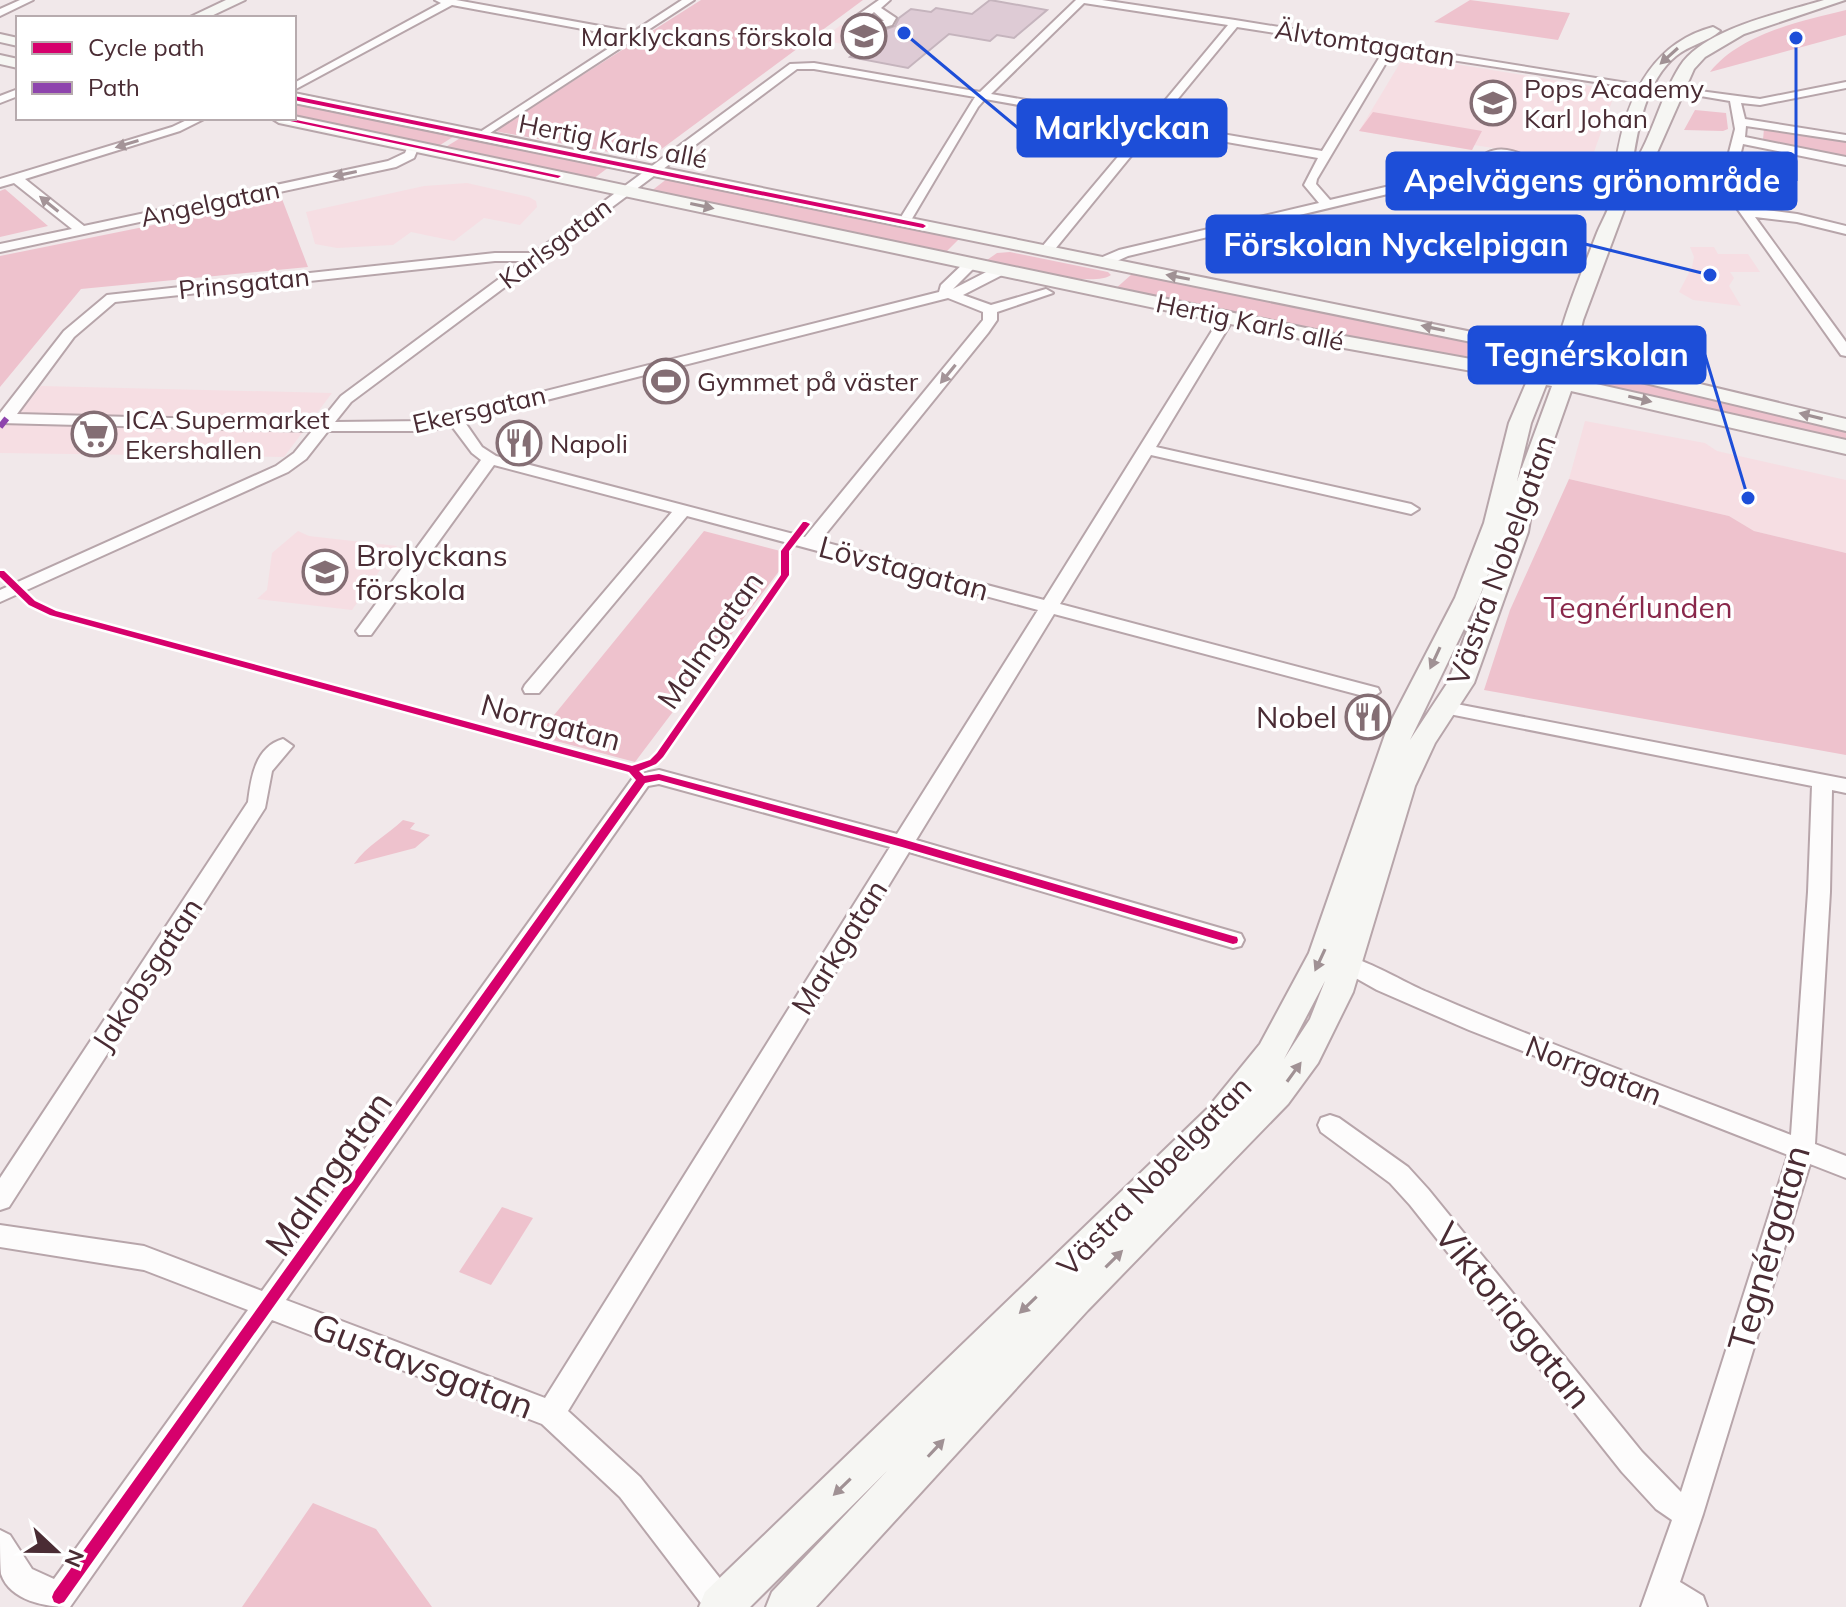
<svg xmlns="http://www.w3.org/2000/svg" width="1846" height="1607" font-family="Mulish,sans-serif">
  <style>
    .built { fill: #f6dee3 }
    .green { fill: #eec2cd }
    .building { fill: #decbd5; stroke: #c5b4bd; stroke-width: 2 }
    .lines { fill: none; stroke-linecap: round; stroke-linejoin: round }
    .street-casing { stroke: #b7a5aa; stroke-width: 4 }
    .secondary-casing { stroke: #b7a5aa; stroke-width: 4 }
    .street { fill: #fdfcfc; fill-rule: evenodd }
    .secondary { fill: #f6f6f3; fill-rule: evenodd }
    .quiet { stroke: #8e44ad; stroke-width: 6; stroke-dasharray: 11 6; stroke-linecap: butt }
    .cycleway-casing { stroke: #fff; stroke-width: 5 }
    .cycleway { fill: #d6006c; fill-rule: evenodd }
    .oneway { fill: #a09194 }
    .oneway2 { fill: #a49498 }
    .labels { text-anchor: middle; dominant-baseline: central; stroke-width: 7; stroke-linejoin: round; paint-order: stroke }
    .far-poi-label { font-size: 26px; fill: #4a2c34; stroke: #fff; text-anchor: start }
    .far-street-label { font-size: 26px; fill: #4a2c34; stroke: #fff }
    .poi-label { font-size: 30px; fill: #4a2c34; stroke: #fff; text-anchor: start }
    .street-label { font-size: 30px; fill: #4a2c34; stroke: #fff }
    .park-label { font-size: 30px; fill: #89274a; stroke: #fff }
    .near-street-label { font-size: 36px; fill: #4a2c34; stroke: #fff }
    .leader { fill: none; stroke: #1d4ed8; stroke-width: 3 }
    .callout-dot { fill: #1d4ed8; stroke: #fff; stroke-width: 3 }
    .callout { fill: #1d4ed8; stroke: #1d4ed8; stroke-width: 3 }
    .callout-label { font-size: 32px; text-anchor: middle; font-weight: bold; fill: #fff }
  </style>
  <rect width="100%" height="100%" fill="#f1e8ea"/>
  <!-- built -->
  <path class="built" d="M841,25l45,3 21,3 -26,20 -60,-11z
    M1414,59h10l192,31 -27,76 -42,-5 -17,-7 -56,-9 -2,5 -113,-19 41,-68z
    M467,183l62,14 7,4 1,6 -17,18 -36,-7 -30,23 -43,-9 -18,13 -56,3 -22,-4 -9,-32 118,-26z
    M1690,247h24l4,7h30l12,18h-30l4,6 -5,8 12,20 -48,-6 -14,-8 13,-25 2,-10z
    M41,386l291,7 -48,64 -284,-4v-29h10z
    M1585,421l120,22 12,8 129,29v73l-92,-22 -25,-15 -160,-37z
    M298,531l11,5 88,10 -45,64 -95,-11 10,-9 5,-37z"/>
  <!-- green -->
  <path class="green" d="M701,0h162l-215,159 -154,-28z
    M1470,0l100,13 -12,27 -124,-18z
    M1846,10v25l-136,37c30,-38 91,-51 136,-62z
    M294,102l162,33 -19,12 -143,-30z
    M1695,110l31,3 2,16 -5,2 -39,-1z
    M1373,112l109,19 -10,19 -113,-19z
    M1764,128l82,14v15l-83,-17z
    M462,137l147,30 -16,12 -149,-31z
    M668,178l291,61 -15,15 -294,-62z
    M5,189l43,37 -48,11v-46z
    M282,199l26,68 -227,22 -81,98v-131z
    M1010,252l98,20 3,3c-17,13 -98,-7 -122,-12l-2,-3 10,-7z
    M1138,273l377,77 2,16 -130,-21 -273,-55 18,-16z
    M1599,374l247,56v12l-249,-57z
    M1569,479l160,37 25,15 92,22v202l-362,-65 26,-80z
    M704,531l88,23 -157,208 -98,-26z
    M403,820l12,3 -5,6 20,6 -15,13 -61,16c13,-19 32,-28 49,-44z
    M502,1207l31,11 -42,67 -32,-13z
    M313,1503l63,26 56,78h-190z"/>
  <!-- building -->
  <path class="building" d="M990,0l57,10 -33,28 -17,-3 -7,6 -41,-7 -41,34 -58,-11 31,-26 14,-5 4,-8 12,-9 20,3 5,-4 36,6z"/>
  <g class="lines">
    <!-- street casing -->
    <g class="street-casing">
      <path id="street" d="M20,0h13l-33,16v-7z
        M435,0h21l177,32 49,-32h12l-213,139 -6,-3 2,-2 149,-97 -174,-32 -158,85v-7l147,-80z
        M879,0h11l-9,8 15,10 -4,7 -14,4 -26,-4v-6zM874,12l10,9h-21z
        M1076,0h26l133,20 417,67 -5,3 -254,-39 -76,128 -1,5 14,16 145,-34c11,-21 32,-19 50,-10l-3,11 -42,5 -352,84 -20,9h-10v-6l21,-9 200,-47 -15,-18 14,-27 -165,-29 -102,125h-10v-6l102,-121 -158,-28 -7,8 -68,115 -6,4 -6,-4 77,-125 -161,-28h-17l-446,333 -16,20 92,-1 512,-129 2,-7 25,-24 12,3 -25,25 43,-22h10v6l-43,22 28,10 55,-16 7,4 -56,19v8l-9,13 -168,208 224,59 176,-282 12,-3 2,3 -78,129 255,57 8,5 -8,5 -260,-59 -91,149 318,84 2,4 -9,6 -317,-84 -138,226 325,94 3,6 -3,6 -8,2 -324,-96 -341,559 72,66 94,119 4,11h-34l-84,-110 -78,-73 -270,-104 -202,287c-24,0 -60,-6 -69,-33 -1,-12 -1,-31 -1,-44l10,5 22,34 22,10 194,-269 -104,-40 -144,-23v-22l144,21 118,45 373,-516 24,-5 238,64 141,-224 -351,-94 -148,177h-14l-2,-4 2,-4 147,-173 -178,-47 -123,170h-12l-3,-4 3,-4 122,-167 -9,-7 -21,-28 -24,6h-99l-22,28 -18,13 -288,130v-12l276,-124 18,-13 18,-22 -312,-8v-10l64,-82 43,-36 388,-42h39l256,-189 24,-1 166,29zM1084,3l144,22 -80,96 -157,-27zM1237,27l147,23 -62,101 -164,-28zM1497,157l17,3 -26,4zM495,261h28l-182,135 -21,26 -303,-8 57,-77 41,-35zM948,298l35,14v8l-178,217 -309,-81 -14,-9 -18,-26zM659,784l231,63 -345,551 -259,-98 362,-514z
        M1846,82v6l-86,17 -19,-2 4,16 101,16v6l-100,-15 -1,11 101,20v8l-103,-21c-7,29 -12,39 7,64l47,6 49,12v8l-49,-12 -42,-5 91,125v14l-5,-1 -117,-165v-18l11,-43 -5,-28 -59,-10 6,-3 83,11z
        M18,89v7l-18,7v-7z
        M191,118h15l-26,13 -155,48 59,47 304,-65 17,-8 4,-9 10,2 -5,12 -18,9 -396,85v-8l72,-15 -58,-46 -14,4v-8l172,-52z
        M1446,702l400,77v14l-14,-3 -2,102 -15,252 31,12v22l-36,-14 -107,350 -23,68 23,14 4,11h-66l31,-87 -16,-11 -34,-37 -212,-267 -20,-22 -69,-51 -3,-7 3,-7 9,-3 9,3 69,49 20,22 214,263 39,40 107,-337 -319,-125 -92,-40 -39,-22 -3,-6 3,-6c14,-5 71,29 89,36 119,52 242,96 364,143l17,-243 4,-106 -373,-74 -2,-4 2,-4z
        M283,739l10,7 -21,25 -7,37 -256,399 -9,3v-32l248,-376c3,-24 7,-55 35,-63z"/>
    </g>
    <!-- secondary casing -->
    <g class="secondary-casing">
      <path id="secondary" d="M226,0h19l-38,18h-19z
        M1824,0h21l-101,34 -39,23 -11,12 -39,88 -25,37 -47,126 -8,34 271,65v12l-272,-65v13l272,61v14l-275,-63 -37,105 -6,36 -54,151 -39,60 -20,43 -62,206 -35,71 -30,41 -200,206 -272,297h-50l6,-15 115,-121 -137,136h-51l6,-15 502,-483 53,-65 49,-91 78,-224 68,-131 29,-75 25,-100 18,-42 -183,-33 -1065,-225 -8,-5 23,-2 1050,220 210,38v-13l-58,-14 -1202,-244v-10l1262,256c10,-40 26,-77 41,-116 5,-12 14,-27 16,-40 2,-9 1,-20 3,-30 9,-61 33,-119 97,-136l7,4c-12,11 -31,14 -44,25 -30,24 -39,74 -44,111 21,-31 28,-70 48,-101 25,-38 102,-53 144,-66zM1546,385l6,1 -35,95 14,-58zM1505,530l-57,152 -38,58 69,-142zM1325,981l-15,38 -26,40z
        M0,34l18,4v8l-18,-4z
        M0,55l18,4v9l-18,-4z"/>
    </g>
    <!-- street -->
    <use href="#street" class="street"/>
    <!-- secondary -->
    <use href="#secondary" class="secondary"/>
    <!-- quiet -->
    <path class="quiet" d="M0,427l7,-9"/>
    <!-- cycleway casing -->
    <g class="cycleway-casing">
      <path id="cycleway" d="M294,96l629,128 3,2 -3,2 -629,-128z
        M276,118h11l274,58 -3,2z
        M803,522h3l4,2 -21,27v24l-126,182 -7,7 -17,7 5,5 15,-2 243,65 331,97 4,1 1,3 -1,3 -4,1 -331,-97 -243,-67 -14,3 -581,819 -5,2 -5,-2 -2,-5 2,-5 582,-812 -7,-8 -579,-157 -21,-10 -29,-28v-6h4l31,30 21,10 576,155 18,-6 7,-7 124,-178v-24z"/>
    </g>
    <!-- cycleway -->
    <use href="#cycleway" class="cycleway"/>
  </g>
  <!-- one-way arrows -->
  <defs><path id="oneway-solid" d="M-6-.8H1V-3.2L6.5 0L1 3.2V.8H-6Z" transform="scale(2)"/></defs>
  <g class="oneway">
    <use href="#oneway-solid" transform="translate(1669 56) rotate(138)"/>
    <use href="#oneway-solid" transform="translate(702 206) rotate(12)"/>
    <use href="#oneway-solid" transform="translate(1178 277) rotate(-169)"/>
    <use href="#oneway-solid" transform="translate(1433 328) rotate(-168)"/>
    <use href="#oneway-solid" transform="translate(1640 399) rotate(13)"/>
    <use href="#oneway-solid" transform="translate(1811 416) rotate(-166)"/>
    <use href="#oneway-solid" transform="translate(1435 658) rotate(115)"/>
    <use href="#oneway-solid" transform="translate(1320 960) rotate(115)"/>
    <use href="#oneway-solid" transform="translate(1294 1072) rotate(-54)"/>
    <use href="#oneway-solid" transform="translate(1114 1259) rotate(-45)"/>
    <use href="#oneway-solid" transform="translate(1028 1305) rotate(136)"/>
    <use href="#oneway-solid" transform="translate(936 1448) rotate(-47)"/>
    <use href="#oneway-solid" transform="translate(842 1487) rotate(136)"/>
  </g>
  <g class="oneway2">
    <use href="#oneway-solid" transform="translate(127 144) rotate(163)"/>
    <use href="#oneway-solid" transform="translate(345 174) rotate(168)"/>
    <use href="#oneway-solid" transform="translate(49 204) rotate(-141)"/>
    <use href="#oneway-solid" transform="translate(948 374) rotate(129)"/>
  </g>
  <!-- icons -->
  <defs>
    <g id="school-ring" transform="scale(2.3)"><circle r="9.5" fill="#fff" stroke="#846e74" stroke-width="1.5"/><path d="M0-5L7-2L0 1L-7-2ZM-4 1L0 2.5L4 1V4Q0 6-4 4Z" fill="#846e74"/></g>
    <g id="stadium-ring" transform="scale(2.3)"><circle r="9.5" fill="#fff" stroke="#846e74" stroke-width="1.5"/><path d="M0-5a6.5 5 0 1 0 0 10a6.5 5 0 1 0 0-10ZM-3.5-1.8h7v3.6h-7Z" fill="#846e74"/></g>
    <g id="supermarket-ring" transform="scale(2.3)"><circle r="9.5" fill="#fff" stroke="#846e74" stroke-width="1.5"/><path d="M-6-5.5h2.5l.6 2H6L4.5 2H-2.5L-4.4-4H-6ZM-1.5 3.2a1.3 1.3 0 1 0 .1 0ZM3 3.2a1.3 1.3 0 1 0 .1 0Z" fill="#846e74"/></g>
    <g id="restaurant-ring" transform="scale(2.3)"><circle r="9.5" fill="#fff" stroke="#846e74" stroke-width="1.5"/><path d="M-5-6h1v4h1v-4h1v4h1v-4h1v5L-1.5 .5V6h-2V.5L-5-1ZM5-6V6H3V1.5H1.5Q1.5-4 5-6Z" fill="#846e74"/></g>
  </defs>
  <g fill-rule="evenodd">
    <use href="#school-ring" x="864" y="36"/>
    <use href="#school-ring" x="1493" y="103"/>
    <use href="#stadium-ring" x="666" y="381"/>
    <use href="#supermarket-ring" x="94" y="434"/>
    <use href="#restaurant-ring" x="519" y="443"/>
    <use href="#school-ring" x="325" y="572"/>
    <use href="#restaurant-ring" x="1368" y="717"/>
  </g>
  <g class="labels">
    <!-- far-poi labels -->
    <g class="far-poi-label">
      <text x="833" y="36" text-anchor="end">Marklyckans förskola</text>
      <text x="1524" y="88">Pops Academy<tspan x="1524" dy="30">Karl Johan</tspan></text>
      <text x="697" y="381">Gymmet på väster</text>
      <text x="125" y="419">ICA Supermarket<tspan x="125" dy="30">Ekershallen</tspan></text>
      <text x="550" y="443">Napoli</text>
    </g>
    <!-- far-street labels -->
    <g class="far-street-label">
      <text transform="translate(1365 43) rotate(9)">Älvtomtagatan</text>
      <text transform="translate(613 141) rotate(11)">Hertig Karls allé</text>
      <text transform="translate(210 203) rotate(-12)">Angelgatan</text>
      <text transform="translate(555 243) rotate(-37)">Karlsgatan</text>
      <text transform="translate(244 283) rotate(-6)">Prinsgatan</text>
      <text transform="translate(1250 322) rotate(12)">Hertig Karls allé</text>
      <text transform="translate(479 409) rotate(-13)">Ekersgatan</text>
    </g>
    <!-- poi labels -->
    <g class="poi-label">
      <text x="356" y="555">Brolyckans<tspan x="356" dy="34">förskola</tspan></text>
      <text x="1337" y="717" text-anchor="end">Nobel</text>
    </g>
    <!-- street labels -->
    <g class="street-label">
      <text transform="translate(1501 560) rotate(-70)">Västra Nobelgatan</text>
      <text transform="translate(904 568) rotate(15)">Lövstagatan</text>
      <text transform="translate(710 640) rotate(-55)">Malmgatan</text>
      <text transform="translate(551 722) rotate(15)">Norrgatan</text>
      <text transform="translate(839 947) rotate(-58)">Markgatan</text>
      <text transform="translate(147 974) rotate(-57)">Jakobsgatan</text>
      <text transform="translate(1594 1070) rotate(21)">Norrgatan</text>
      <text transform="translate(1154 1176) rotate(-46)">Västra Nobelgatan</text>
    </g>
    <!-- park labels -->
    <g class="park-label">
      <text x="1638" y="607">Tegnérlunden</text>
    </g>
    <!-- near-street labels -->
    <g class="near-street-label">
      <text transform="translate(328 1173) rotate(-55)">Malmgatan</text>
      <text transform="translate(1768 1248) rotate(-74)">Tegnérgatan</text>
      <text transform="translate(1514 1315) rotate(51)">Viktoriagatan</text>
      <text transform="translate(423 1365) rotate(21)">Gustavsgatan</text>
    </g>
  </g>
  <!-- callouts -->
  <path class="leader" d="M904 33L1018 128M1796 38L1796 181M1710 275L1585 244M1748 498L1705 355"/>
  <g class="callout-dot">
    <circle cx="904" cy="33" r="8"/>
    <circle cx="1796" cy="38" r="8"/>
    <circle cx="1710" cy="275" r="8"/>
    <circle cx="1748" cy="498" r="8"/>
  </g>
  <g class="callout">
    <rect x="1018" y="100" width="208" height="56" rx="8"/>
    <rect x="1387" y="153" width="409" height="56" rx="8"/>
    <rect x="1207" y="216" width="378" height="56" rx="8"/>
    <rect x="1469" y="327" width="236" height="56" rx="8"/>
  </g>
  <g class="callout-label">
    <text x="1122" y="139">Marklyckan</text>
    <text x="1592" y="192">Apelvägens grönområde</text>
    <text x="1396" y="256">Förskolan Nyckelpigan</text>
    <text x="1587" y="366">Tegnérskolan</text>
  </g>
  <!-- legend -->
  <rect x="16" y="16" width="280" height="104" fill="#ffffff" stroke="#b7abae" stroke-width="2"/>
  <rect x="32" y="42" width="40" height="12" fill="#d6006c" stroke="#b7abae" stroke-width="2"/>
  <text x="88" y="56" font-size="24" fill="#4a2c34">Cycle path</text>
  <rect x="32" y="82" width="40" height="12" fill="#8e44ad" stroke="#b7abae" stroke-width="2"/>
  <text x="88" y="96" font-size="24" fill="#4a2c34">Path</text>
  <!-- north arrow -->
  <g transform="translate(56 1551) rotate(112)" stroke="#ffffff" stroke-width="6" paint-order="stroke">
  <path d="M0-6L14 30L0 20L-14 30Z" fill="#4a2c34"/>
  <text y="-12" font-size="22" font-weight="bold" text-anchor="middle" fill="#4a2c34">N</text>
  </g>
</svg>
